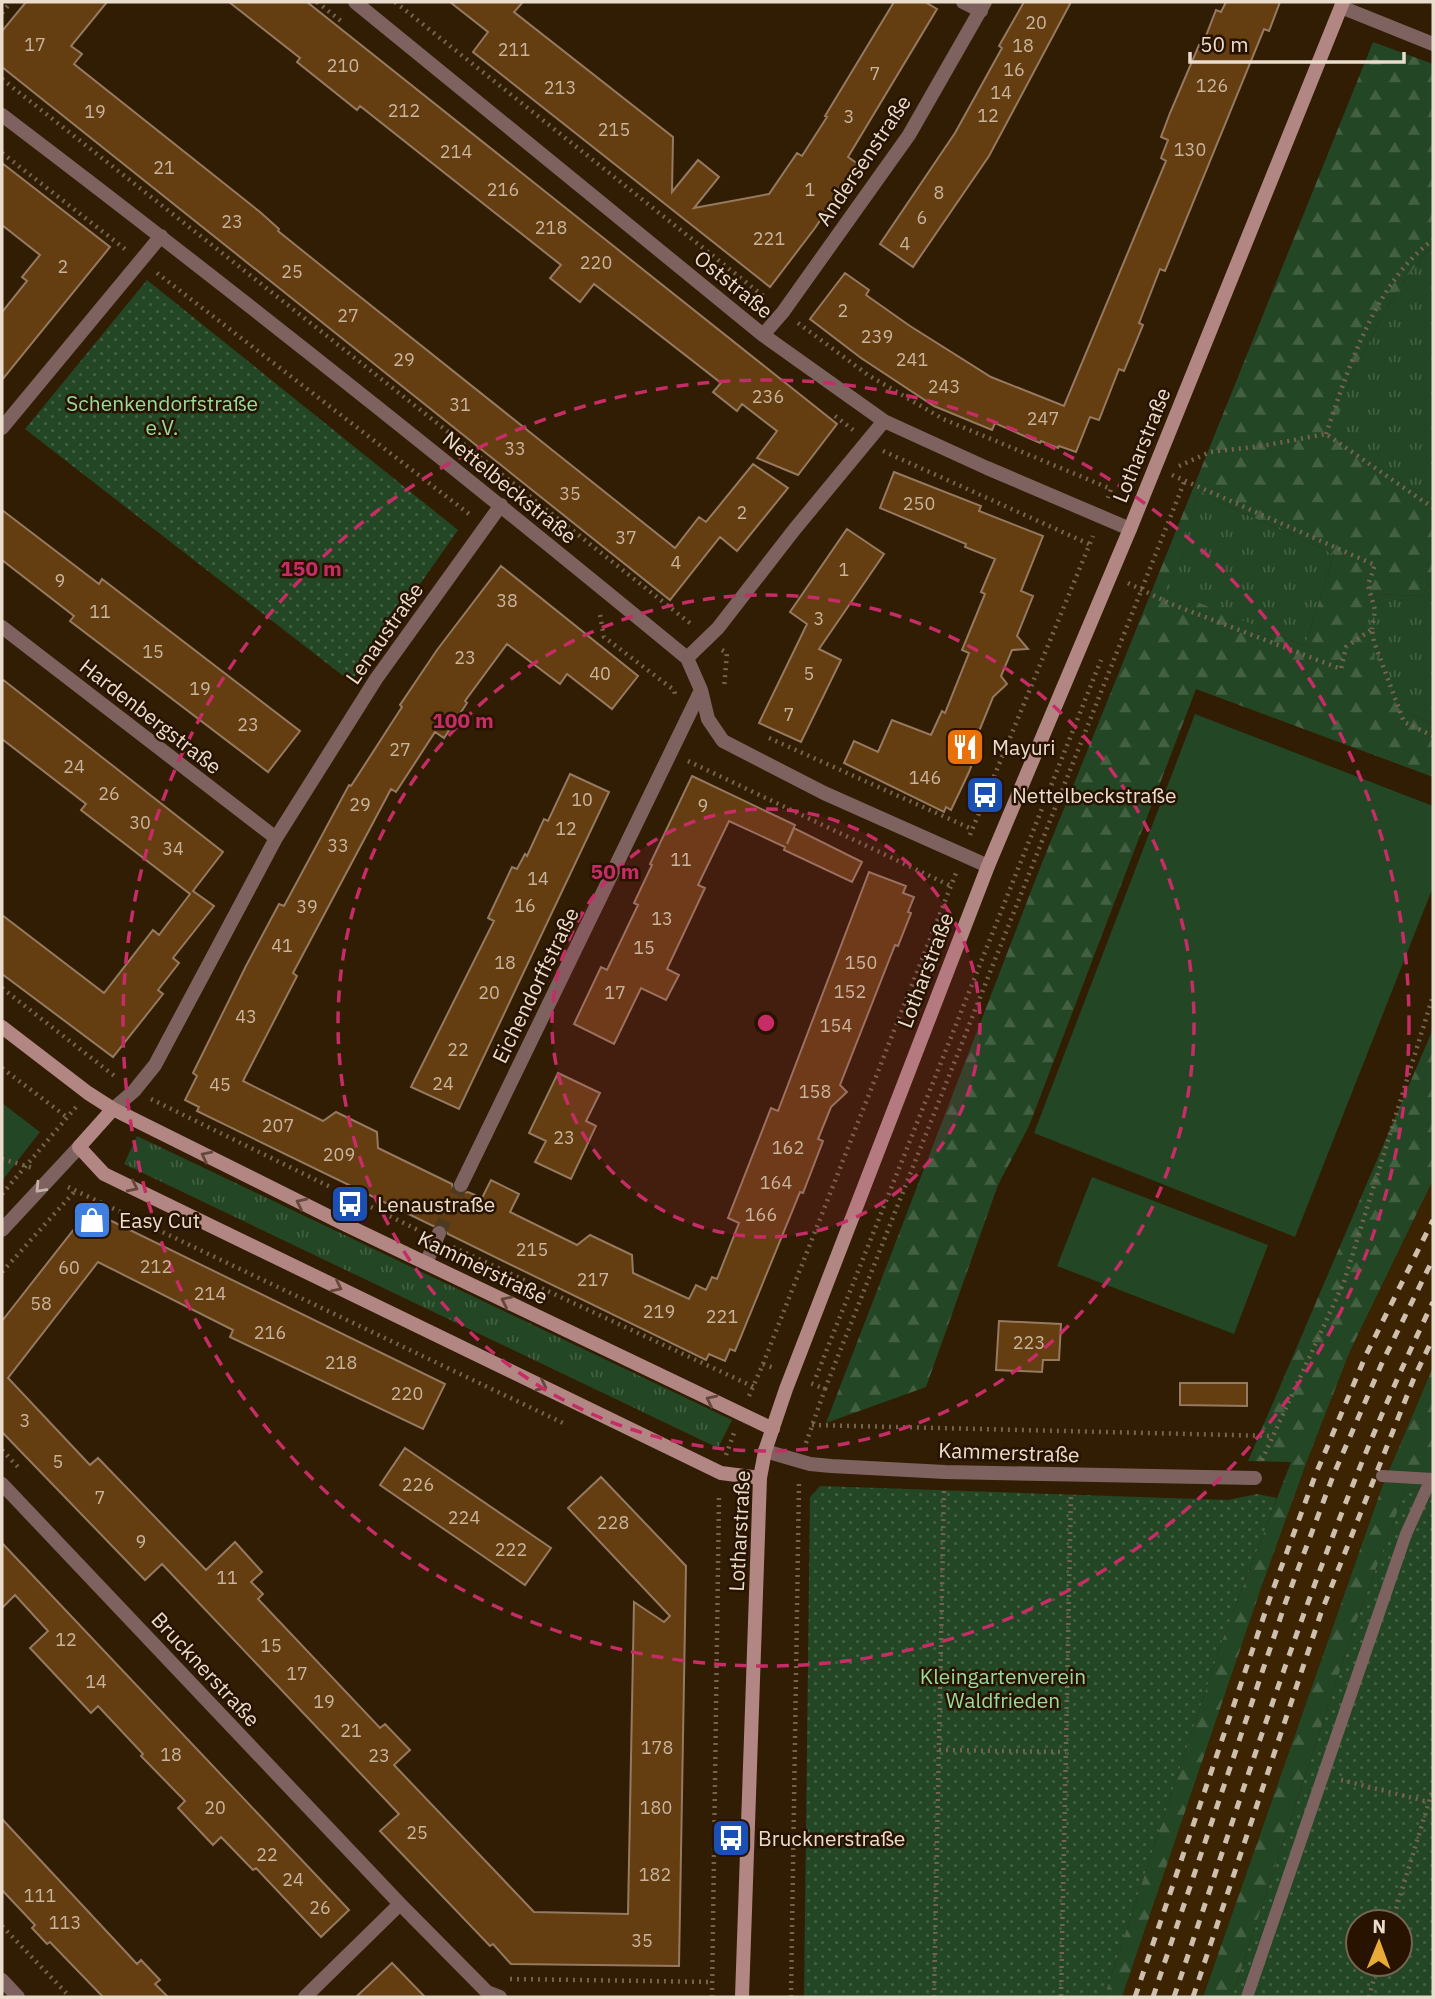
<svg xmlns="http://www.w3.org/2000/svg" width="1435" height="1999" font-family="'IBM Plex Sans',sans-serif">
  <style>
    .built { fill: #3c2302 }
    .grass { fill: url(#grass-tufts) }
    .forest { fill: url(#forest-firs); fill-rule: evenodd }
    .park { fill: #234624 }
    .garden { fill: url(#garden-dots); fill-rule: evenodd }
    .building { fill: #643d10; stroke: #957a61; stroke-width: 2 }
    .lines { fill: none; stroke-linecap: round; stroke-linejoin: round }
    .street-tunnel { stroke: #4d3a21; stroke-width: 14; stroke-dasharray: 14 7; stroke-linecap: butt }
    .path { stroke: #75634d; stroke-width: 4.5; stroke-dasharray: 2 5; stroke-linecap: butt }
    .lane { stroke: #7e6260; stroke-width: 12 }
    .street { stroke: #7e6260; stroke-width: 14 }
    .secondary { stroke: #b28683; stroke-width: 14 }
    .rail { stroke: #cdbead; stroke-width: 5; stroke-dasharray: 9 9; stroke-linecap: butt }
    .oneway { stroke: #66473b }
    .oneway2 { stroke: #c5b2a8 }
    .ring { fill: none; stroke: #c62c66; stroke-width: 3.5; stroke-dasharray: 12 9 }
    .labels { text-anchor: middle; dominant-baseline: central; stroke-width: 5; stroke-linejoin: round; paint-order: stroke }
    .number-label { font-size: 18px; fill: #c9b59e }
    .street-label { font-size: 21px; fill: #ebddce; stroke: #271300 }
    .park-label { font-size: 21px; fill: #99da9a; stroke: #271300 }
    .poi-label { font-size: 21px; fill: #ebddce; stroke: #271300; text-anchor: start }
    .centre { fill: #c62c66; stroke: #271300; stroke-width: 3.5 }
    .ring-label { font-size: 21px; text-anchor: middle; font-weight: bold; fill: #c62c66; stroke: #271300; stroke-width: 5; stroke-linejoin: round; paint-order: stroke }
  </style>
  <defs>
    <pattern id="grass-tufts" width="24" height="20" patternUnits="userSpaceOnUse" patternTransform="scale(1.75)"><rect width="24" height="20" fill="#234624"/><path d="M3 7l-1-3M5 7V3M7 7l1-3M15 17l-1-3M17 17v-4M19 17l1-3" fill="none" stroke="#436043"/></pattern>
    <pattern id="forest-firs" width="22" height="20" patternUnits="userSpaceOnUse" patternTransform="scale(1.75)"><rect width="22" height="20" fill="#234624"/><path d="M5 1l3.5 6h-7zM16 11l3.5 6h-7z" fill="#436043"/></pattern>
    <pattern id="garden-dots" width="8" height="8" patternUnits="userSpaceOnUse" patternTransform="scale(1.75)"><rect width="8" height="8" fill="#234624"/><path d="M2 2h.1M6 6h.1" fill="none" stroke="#436043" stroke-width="1.8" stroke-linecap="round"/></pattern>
  </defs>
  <rect width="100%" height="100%" fill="#311d03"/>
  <!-- built -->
  <path class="built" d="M1433,1180v187l-51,120 -179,510h-81l138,-406 47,-130 43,-110z"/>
  <!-- grass -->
  <path class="grass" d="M1433,248v256l-101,-71 20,-59 37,-70 34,-49z
    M1199,493l135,61 -29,92 -141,-57z
    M1433,579v146l-26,-13 -47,-74 16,-44 46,2z
    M137,1136l595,284 -14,28 -594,-284z"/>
  <!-- forest -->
  <path class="forest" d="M1373,42l60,22v184l-10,7 -34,49 -37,70 -19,59 100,71v75l-11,17 -46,-2 -15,44 46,74 26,13v52l-237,-88 -167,437 -31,59 -72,202 -100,36 212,-550zM1199,493l135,61 -29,92 -140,-57z
    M1433,1029v151l-83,171 -43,110 -47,130 -138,406h-18l118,-356 69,-179 -43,-1z
    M1433,1367v123l-27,-1 -51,136 -123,372h-29l179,-510z"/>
  <!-- park -->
  <path class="park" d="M1195,714l238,92v81l-138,350 -261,-104z
    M2,1103l38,29 -38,49z
    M1092,1177l176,68 -34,89 -177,-68z"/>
  <!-- garden -->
  <path class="garden" d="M147,280l311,250 -107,152 -326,-253z
    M820,1486l408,14 29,-6 20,4 -55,143 -118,356h-300l6,-500z
    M1406,1489l27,1v507h-201l123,-372zM1358,1922h42v42h-42z"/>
  <!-- building -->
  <path class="building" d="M26,2h81l-36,44 11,8 -8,10 186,148 19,17 -1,2 56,45 341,272 24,-31 7,5 47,-58 35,24 -51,63 -17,-14 -50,63 -668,-533v-36z
    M229,2h78l530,422 -39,51 -41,-17 20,-27 -35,-27 -5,7 -24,-19 8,-9 -127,-99 -14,18 -30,-24 11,-13 -201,-159 -3,4 -60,-48 3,-4z
    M450,2h73l-9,10 159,125 -1,55 26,-32 21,17 -25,31 75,-14 28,-41 5,3 25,-39 -2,-1 69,-114h31l12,7 -89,148 10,7 -43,64 -45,59 -297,-235 15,-20z
    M1024,2h47l-82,154 -76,111 -33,-23 75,-111 47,-85 -3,-2z
    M1226,2h54l-11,29 -5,-2 -99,242 -5,-2 -21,54 4,2 -19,46 -5,-2 -20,51 -9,-3 -14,35 -17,-6 -1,2 -17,-7 -1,2 -45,-20 -3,7 -58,-24 -73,-48 -51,-39 35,-46 24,17 -3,5 44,31 81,51 73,29 102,-245 -5,-3 7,-18 -7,-3 9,-24 29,-68 3,1 14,-36 5,2z
    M2,163l108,84 -108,133v-68l25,-31 -5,-4 18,-22 -38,-30z
    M894,472l87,34 -2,5 64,25 -22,55 12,5 -16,40 11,13 -16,1 -11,26 6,8 -14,13 -18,44 5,2 -11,29 -18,38 -5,-3 -2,5 -100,-49 10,-22 24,11 14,-32 39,15 11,-24 3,2 24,-60 -7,-3 23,-56 -4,-2 14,-33 -30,-12 1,-3 -86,-36z
    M2,510l97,74 3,-5 198,152 -32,41 -198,-151 4,-5 -72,-56z
    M847,529l37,25 -65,95 22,11 -40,82 -42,-19 48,-99 -17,-12z
    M501,566l137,110 -26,33 -45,-35 -7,10 -53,-40 -42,57 2,2 -23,35 -9,-6 -39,60 -5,-3 -98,184 4,3 -54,105 80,40 13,-9 41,20 1,16 74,36 1,6 4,4 11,-2 14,6 9,-18 28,14 -9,18 67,33 13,-10 42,20 1,18 56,26 7,-14 10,5 6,-13 5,2 22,-56 -11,-5 43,-110 7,3 91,-239 37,14 -3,7 11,4 -6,15 3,1 -13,33 -3,-1 -55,140 7,7 -16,15 -13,32 5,2 -20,52 -3,-1 -65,159 -5,-2 -5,12 -16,-7 -3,6 -258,-126 -5,-9 -10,1 -236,-115 2,-4 -14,-7 12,-24 -4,-3 53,-107 33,-62 5,2 65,-121 2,1 51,-79 -2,-2 37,-55z
    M2,679l221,173 -30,39 21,15 -41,52 6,5 -21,27 5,4 -50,63 -111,-83v-59l102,78 49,-63 6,5 31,-41 -109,-84 5,-6 -84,-65z
    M570,774l39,18 -150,317 -48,-22 83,-166 -6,-3 24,-51 5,2 8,-15 2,2 17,-37 4,2z
    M692,776l103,49 -8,19 7,-16 68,34 -10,20 -68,-32 1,-3 -56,-26 -31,64 7,3 -38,81 12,6 -13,25 -25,-12 -27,56 -40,-20 27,-57 6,3 31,-65 -4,-2 18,-38 -2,-1z
    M558,1073l42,20 -14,28 10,5 -25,53 -36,-17 11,-21 -17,-8z
    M89,1210l356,174 -22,45 -193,-92 3,-7 -135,-68 -90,116 82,87 8,-7 108,112 29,-28 27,30 -11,10 12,12 -5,5 122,129 5,-4 25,26 -16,15 140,147 94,2 6,-312 30,20 6,-6 -102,-108 33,-31 85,89 -7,400 -168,-2 -18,-20 -3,2 -110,-115 19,-17 -237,-250 -17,16 -143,-148v-111z
    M999,1321l62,3 -2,36h-16l-1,12 -46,-2z
    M1180,1383h67v23l-67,-1z
    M405,1448l146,100 -26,37 -145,-100z
    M2,1543l347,367 -28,27 -65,-69 -3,2 -32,-33 -8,8 -35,-37 7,-7 -44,-45 2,-2 -45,-48 -7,7 -61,-65 18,-17 -33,-36 -13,13z
    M2,1819l135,145 4,-4 19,20 -5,4 13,13h-65l-53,-55 -3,2 -15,-16 3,-3 -33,-35z
    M392,1963l33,34h-69z"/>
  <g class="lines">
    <!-- street-tunnel -->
    <path class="street-tunnel" d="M439,1233l22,-48"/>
    <!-- path -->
    <path class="path" d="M317,2l24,19
      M395,2l372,297
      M2,13l9,-11
      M2,79l689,545
      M2,153l123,96
      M157,273l312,241
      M798,323l70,52 75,44 168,70 -3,9
      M835,416l18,14
      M1326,434c22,-65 50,-153 107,-194
      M883,451l206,93
      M1179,466l31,-14 52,-6 64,-12 107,74
      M1172,475l203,90 -7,20 7,25 -3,19
      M1128,583l43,21 170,65 5,-22 26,-18 2,13 30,80 29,14
      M600,615l4,22 70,53 1,4
      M722,650l5,3 -3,35
      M769,738l203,91
      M688,761l263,125
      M970,835l123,-299
      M2,988l115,90
      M2,1068l66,50
      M151,1099l269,132
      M2,1159l31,9
      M68,1187l495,236
      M2,1194l74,-87
      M453,1247l301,140
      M2,1272l73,-81
      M763,1364l193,-491
      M816,1377l285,-717
      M825,1389l360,-909
      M749,1396l14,-32 11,4
      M812,1425l460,11
      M806,1443l19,-54 -17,-7
      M2,1450l16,17
      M726,1455l8,-22
      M1262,1460l82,-178 89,-286
      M939,1750l127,2
      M1341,1780l88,22
      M1392,1922l41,-133
      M2,1926l68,71
      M510,1979l202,3
      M1061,1996l10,-503
      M712,1997l7,-503
      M791,1997l8,-515
      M934,1997l10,-506
      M1369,1997l9,-33"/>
    <!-- lane -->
    <path class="lane" d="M1382,1476l51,3
      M1247,1997l159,-463 25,-55"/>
    <!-- street -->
    <path class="street" d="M355,2l408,333 121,86 103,47 143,61
      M963,2l18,9
      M1341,7l92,37
      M2,115c232,176 460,358 685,543l14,32 7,29 15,22 101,52 164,73
      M763,335l20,-23 126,-177 76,-133
      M2,428l159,-192
      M2,627l274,211
      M687,658l31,-30 76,-98 90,-109
      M113,1109l21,-18 21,-26 121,-227 100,-159 125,-174
      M461,1185l240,-495
      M2,1230l77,-83
      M426,1263l13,-30
      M765,1451l45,13 21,2 114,6 310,6
      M2,1484l398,420 87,88 13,5
      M2,1980l16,17
      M305,1997l95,-93"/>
    <!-- secondary -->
    <path class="secondary" d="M2,1027l86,66 25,16 229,114 431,206
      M113,1109l-34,38 25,27 617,299 39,5
      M742,1997l18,-519 5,-27 21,-62 202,-523 142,-337 213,-527"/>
    <!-- rail -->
    <path class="rail" d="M1135,1997l136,-402 44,-119 51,-121 67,-135
      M1153,1997l133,-396 47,-125 49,-113 51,-104
      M1174,1997c79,-234 151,-472 259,-695
      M1193,1997l128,-384 93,-235 19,-40"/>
  </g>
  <!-- one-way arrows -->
  <defs><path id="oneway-chevron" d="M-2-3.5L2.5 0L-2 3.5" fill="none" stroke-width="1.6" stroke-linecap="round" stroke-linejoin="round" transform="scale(1.75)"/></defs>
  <g class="oneway">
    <use href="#oneway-chevron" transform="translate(206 1156) rotate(-153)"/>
    <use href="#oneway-chevron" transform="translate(133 1187) rotate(26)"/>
    <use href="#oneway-chevron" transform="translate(301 1203) rotate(-154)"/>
    <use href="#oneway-chevron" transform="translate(337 1287) rotate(26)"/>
    <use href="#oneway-chevron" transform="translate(506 1301) rotate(-154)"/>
    <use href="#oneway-chevron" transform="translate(542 1386) rotate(26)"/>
    <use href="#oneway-chevron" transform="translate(711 1400) rotate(-154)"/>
  </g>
  <use class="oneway2" href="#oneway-chevron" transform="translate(40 1188) rotate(133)"/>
  <!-- distance rings -->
  <circle cx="766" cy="1023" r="214" fill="#c62c66" fill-opacity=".12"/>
  <g class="ring">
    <circle cx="766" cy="1023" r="214"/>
    <circle cx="766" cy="1023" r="428"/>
    <circle cx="766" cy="1023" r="643"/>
  </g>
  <!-- icons -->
  <defs>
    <g id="restaurant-square" transform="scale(2.0125)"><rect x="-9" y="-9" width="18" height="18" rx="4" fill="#e8710a" stroke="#271300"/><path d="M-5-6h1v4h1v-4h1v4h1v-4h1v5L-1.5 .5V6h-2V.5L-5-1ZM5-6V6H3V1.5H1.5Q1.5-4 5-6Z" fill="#fff"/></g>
    <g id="bus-square" transform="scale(2.0125)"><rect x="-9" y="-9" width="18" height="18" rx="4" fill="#1a4fb4" stroke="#271300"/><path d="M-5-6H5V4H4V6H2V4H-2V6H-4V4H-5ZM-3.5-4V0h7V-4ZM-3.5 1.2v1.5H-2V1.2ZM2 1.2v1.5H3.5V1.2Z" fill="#fff"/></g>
    <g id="shop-square" transform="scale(2.0125)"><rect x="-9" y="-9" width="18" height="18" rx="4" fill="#3f7fe0" stroke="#271300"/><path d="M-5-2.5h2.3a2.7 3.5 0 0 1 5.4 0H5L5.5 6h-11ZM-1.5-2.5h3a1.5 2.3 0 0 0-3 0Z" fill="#fff"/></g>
  </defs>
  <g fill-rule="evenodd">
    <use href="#restaurant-square" x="965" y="747"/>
    <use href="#bus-square" x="985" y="795"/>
    <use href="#bus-square" x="350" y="1204"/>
    <use href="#shop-square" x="92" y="1220"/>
    <use href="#bus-square" x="731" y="1838"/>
  </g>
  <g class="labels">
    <!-- number labels -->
    <g class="number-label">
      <text x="1036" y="22">20</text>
      <text x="35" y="44">17</text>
      <text x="1023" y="45">18</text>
      <text x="514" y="49">211</text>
      <text x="343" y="65">210</text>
      <text x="1014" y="69">16</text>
      <text x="875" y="73">7</text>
      <text x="1212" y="85">126</text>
      <text x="560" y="87">213</text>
      <text x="1001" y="92">14</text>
      <text x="404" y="110">212</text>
      <text x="95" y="111">19</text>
      <text x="988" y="115">12</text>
      <text x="849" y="116">3</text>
      <text x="614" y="129">215</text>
      <text x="1190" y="149">130</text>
      <text x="456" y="151">214</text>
      <text x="164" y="167">21</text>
      <text x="503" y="189">216</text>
      <text x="810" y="189">1</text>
      <text x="939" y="192">8</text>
      <text x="922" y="217">6</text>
      <text x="232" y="221">23</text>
      <text x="551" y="227">218</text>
      <text x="769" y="238">221</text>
      <text x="905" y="243">4</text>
      <text x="596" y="262">220</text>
      <text x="63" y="266">2</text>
      <text x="292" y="271">25</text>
      <text x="843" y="310">2</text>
      <text x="348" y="315">27</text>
      <text x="877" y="336">239</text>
      <text x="404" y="359">29</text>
      <text x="912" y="359">241</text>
      <text x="944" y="386">243</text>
      <text x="768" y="396">236</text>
      <text x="460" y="404">31</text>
      <text x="1043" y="418">247</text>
      <text x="515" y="448">33</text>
      <text x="570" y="493">35</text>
      <text x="919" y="503">250</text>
      <text x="742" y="512">2</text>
      <text x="626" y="537">37</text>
      <text x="676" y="562">4</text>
      <text x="844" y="569">1</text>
      <text x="60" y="580">9</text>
      <text x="507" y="600">38</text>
      <text x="100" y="611">11</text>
      <text x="819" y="618">3</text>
      <text x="153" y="651">15</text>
      <text x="465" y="657">23</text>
      <text x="600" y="673">40</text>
      <text x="809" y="673">5</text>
      <text x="200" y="688">19</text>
      <text x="789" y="714">7</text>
      <text x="248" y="724">23</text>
      <text x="400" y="749">27</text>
      <text x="74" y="766">24</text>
      <text x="925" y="777">146</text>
      <text x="109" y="793">26</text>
      <text x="582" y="799">10</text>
      <text x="360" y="804">29</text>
      <text x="703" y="805">9</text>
      <text x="140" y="822">30</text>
      <text x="566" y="828">12</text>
      <text x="338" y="845">33</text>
      <text x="173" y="848">34</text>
      <text x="681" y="859">11</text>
      <text x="538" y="878">14</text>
      <text x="525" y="905">16</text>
      <text x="307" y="906">39</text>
      <text x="662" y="918">13</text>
      <text x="282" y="945">41</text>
      <text x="644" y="947">15</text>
      <text x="505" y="962">18</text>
      <text x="861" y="962">150</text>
      <text x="850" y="991">152</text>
      <text x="489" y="992">20</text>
      <text x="615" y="992">17</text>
      <text x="246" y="1016">43</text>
      <text x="836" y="1025">154</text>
      <text x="458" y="1049">22</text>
      <text x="443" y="1083">24</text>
      <text x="220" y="1084">45</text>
      <text x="815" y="1091">158</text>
      <text x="278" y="1125">207</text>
      <text x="564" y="1137">23</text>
      <text x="788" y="1147">162</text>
      <text x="339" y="1154">209</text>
      <text x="776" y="1182">164</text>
      <text x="761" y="1214">166</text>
      <text x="532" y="1249">215</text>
      <text x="156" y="1266">212</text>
      <text x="69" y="1267">60</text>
      <text x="593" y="1279">217</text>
      <text x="210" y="1293">214</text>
      <text x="41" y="1303">58</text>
      <text x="659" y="1311">219</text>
      <text x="722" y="1316">221</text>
      <text x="270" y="1332">216</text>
      <text x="1029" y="1342">223</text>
      <text x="341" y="1362">218</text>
      <text x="407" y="1393">220</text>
      <text x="25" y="1420">3</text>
      <text x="58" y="1461">5</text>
      <text x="418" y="1484">226</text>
      <text x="100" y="1497">7</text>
      <text x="464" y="1517">224</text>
      <text x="613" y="1522">228</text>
      <text x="141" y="1541">9</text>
      <text x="511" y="1549">222</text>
      <text x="227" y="1577">11</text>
      <text x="66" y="1639">12</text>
      <text x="271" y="1645">15</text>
      <text x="297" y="1673">17</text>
      <text x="96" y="1681">14</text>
      <text x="324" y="1701">19</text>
      <text x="351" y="1730">21</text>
      <text x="657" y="1747">178</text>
      <text x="171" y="1754">18</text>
      <text x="379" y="1755">23</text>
      <text x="215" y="1807">20</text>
      <text x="656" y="1807">180</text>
      <text x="417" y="1832">25</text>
      <text x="267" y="1854">22</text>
      <text x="655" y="1874">182</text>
      <text x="293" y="1879">24</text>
      <text x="40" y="1895">111</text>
      <text x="320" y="1907">26</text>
      <text x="65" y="1922">113</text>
      <text x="642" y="1940">35</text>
    </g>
    <!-- street labels -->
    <g class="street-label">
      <text transform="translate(863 160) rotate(-56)">Andersenstraße</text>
      <text transform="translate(734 284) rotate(39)">Oststraße</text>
      <text transform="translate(1141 445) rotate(-68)">Lotharstraße</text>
      <text transform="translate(510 487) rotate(39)">Nettelbeckstraße</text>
      <text transform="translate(384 633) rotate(-55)">Lenaustraße</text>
      <text transform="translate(151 716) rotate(38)">Hardenbergstraße</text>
      <text transform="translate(925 970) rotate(-69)">Lotharstraße</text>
      <text transform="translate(535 985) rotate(-64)">Eichendorffstraße</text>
      <text transform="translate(483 1267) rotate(26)">Kammerstraße</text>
      <text transform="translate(1009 1452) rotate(2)">Kammerstraße</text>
      <text transform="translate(739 1531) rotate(-87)">Lotharstraße</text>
      <text transform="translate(206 1669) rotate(47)">Brucknerstraße</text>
    </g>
    <!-- park labels -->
    <g class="park-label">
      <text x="162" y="403">Schenkendorfstraße<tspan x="162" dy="24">e.V.</tspan></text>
      <text x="1003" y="1676">Kleingartenverein<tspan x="1003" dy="24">Waldfrieden</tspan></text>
    </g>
    <!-- poi labels -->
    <g class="poi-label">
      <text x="992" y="747">Mayuri</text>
      <text x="1012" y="795">Nettelbeckstraße</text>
      <text x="377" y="1204">Lenaustraße</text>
      <text x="119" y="1220">Easy Cut</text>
      <text x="758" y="1838">Brucknerstraße</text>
    </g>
  </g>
  <circle cx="766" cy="1023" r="10" class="centre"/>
  <g class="ring-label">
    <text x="311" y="576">150 m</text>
    <text x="463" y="728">100 m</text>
    <text x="615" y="879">50 m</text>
  </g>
  <!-- border -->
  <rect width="1435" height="1999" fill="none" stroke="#ebddce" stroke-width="7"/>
  <!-- north arrow -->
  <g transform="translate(1379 1943) rotate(1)"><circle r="33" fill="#271300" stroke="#756452" stroke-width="2"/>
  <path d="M0-5L12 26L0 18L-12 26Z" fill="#e8ab37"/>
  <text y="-10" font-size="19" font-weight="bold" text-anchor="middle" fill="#ebddce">N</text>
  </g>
  <!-- scale -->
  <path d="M1190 52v10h214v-10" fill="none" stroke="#ebddce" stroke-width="3.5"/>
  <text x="1200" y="52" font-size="21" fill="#ebddce" stroke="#271300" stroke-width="5" paint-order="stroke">50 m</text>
</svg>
